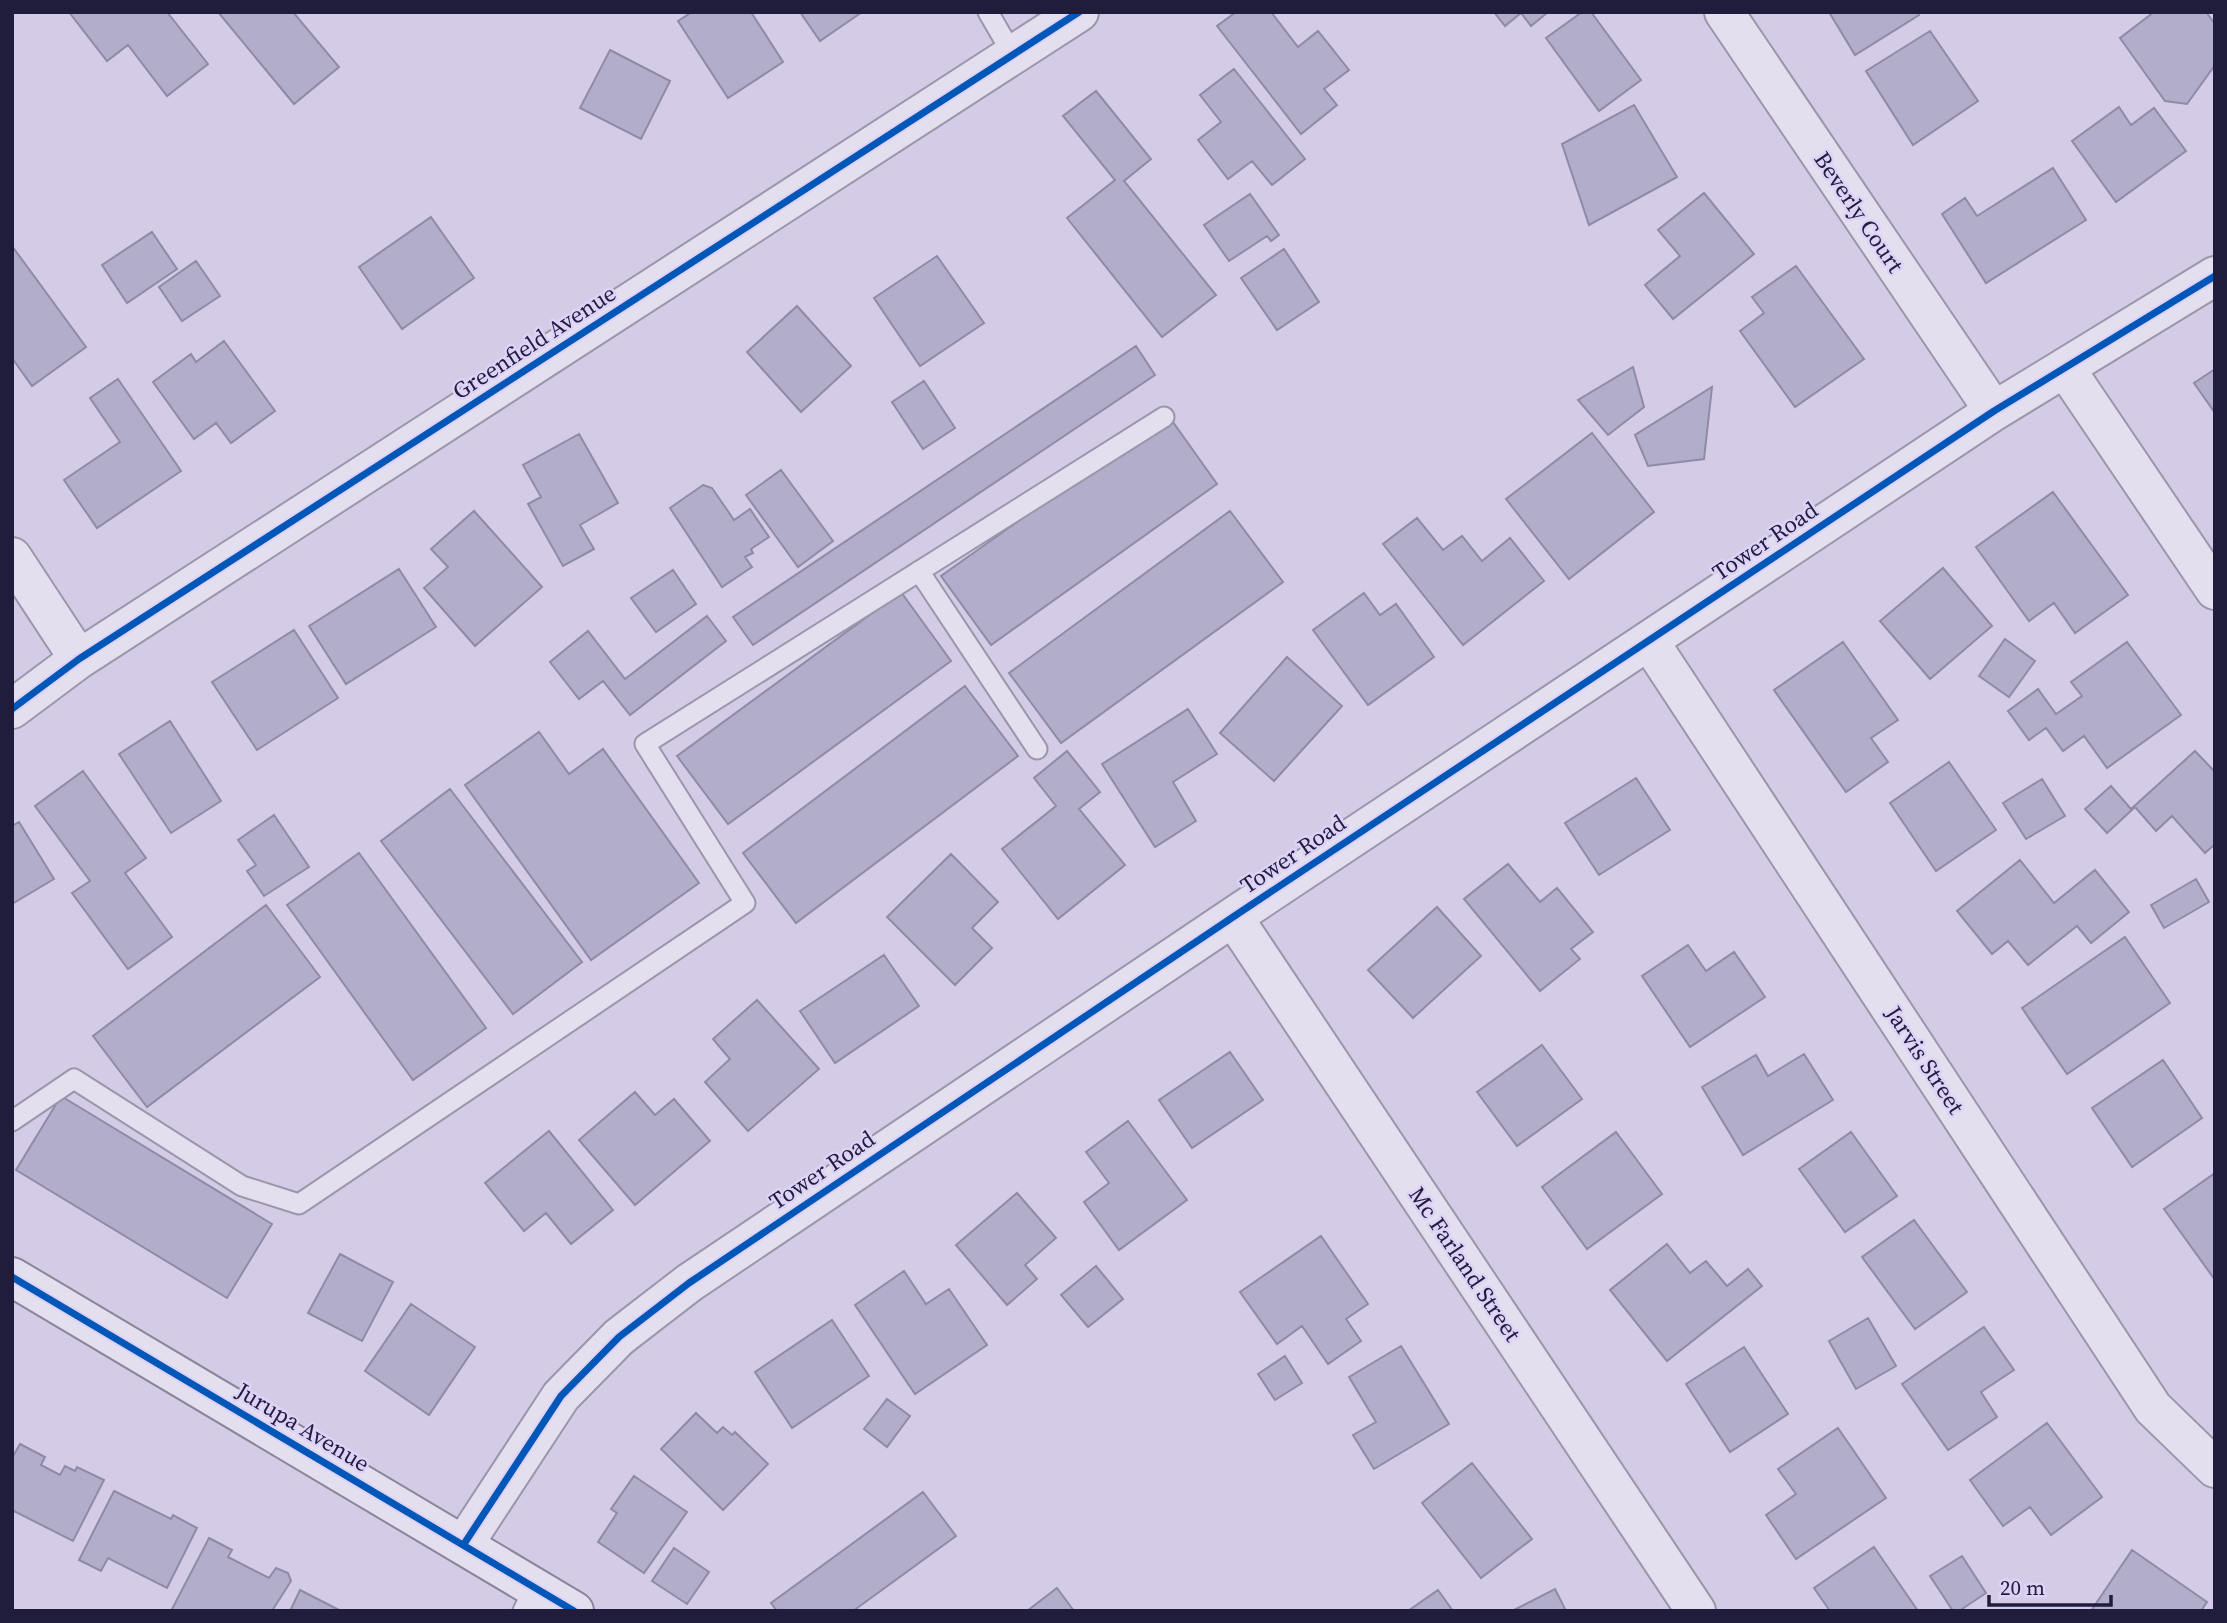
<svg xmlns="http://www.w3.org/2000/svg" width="2227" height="1623" font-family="'Source Serif 4',serif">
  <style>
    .building { fill: #b1adca; stroke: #8f8ba7; stroke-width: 2 }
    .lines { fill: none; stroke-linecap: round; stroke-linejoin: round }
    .service-casing { stroke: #9a96ab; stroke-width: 23 }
    .minor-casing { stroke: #9a96ab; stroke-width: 42 }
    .secondary-casing { stroke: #8a859b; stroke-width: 42 }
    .service { stroke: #e3dfee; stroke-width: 19 }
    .minor { stroke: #e3dfee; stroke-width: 38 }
    .secondary { stroke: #e3dfee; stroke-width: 38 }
    .cycleway-casing { stroke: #ded2f8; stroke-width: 11 }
    .cycleway { stroke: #0057b8; stroke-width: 7 }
    .labels { text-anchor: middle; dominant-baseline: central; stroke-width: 5; stroke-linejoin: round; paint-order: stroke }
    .street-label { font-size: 23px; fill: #1f1d3b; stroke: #ded2f8 }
  </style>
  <rect width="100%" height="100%" fill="#d4cce6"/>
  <!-- building -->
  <path class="building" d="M69,12h98l41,52 -41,32 -39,-51 -21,16z
    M218,12h75l46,55 -45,37z
    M692,12h59l32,50 -55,36 -50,-77z
    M800,12h62l-42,29z
    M1236,12h35l27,35 20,-16 31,39 -25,19 13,16 -36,29 -84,-108z
    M1494,12h54l-17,14 -10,-13 -16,13z
    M1582,12h9l50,68 -42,31 -53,-73z
    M1829,12h89l1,3 -64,40z
    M2154,12h52l9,12v41l-28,39 -22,-3 -45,-63z
    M1930,31l48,70 -65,44 -47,-74z
    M610,50l60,31 -29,58 -61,-31z
    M1234,69l71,90 -33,26 -20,-24 -24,18 -30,-39 23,-18 -21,-27z
    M1096,91l55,68 -27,22 92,114 -54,42 -95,-119 48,-38 -52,-64z
    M1634,105l43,72 -88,48 -27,-81z
    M2119,107l12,18 23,-17 32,43 -70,51 -44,-61z
    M2053,168l33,52 -100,63 -44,-69 23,-16 12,18z
    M1704,193l50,61 -81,65 -28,-34 35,-29 -22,-26z
    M1250,194l29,41 -8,6 -4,-5 -38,25 -25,-36z
    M431,217l43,61 -72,51 -43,-62z
    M152,232l25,37 -50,34 -25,-38z
    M12,246l74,101 -54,39 -20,-28z
    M1284,249l35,53 -42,28 -36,-52z
    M937,256l47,67 -64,43 -46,-68z
    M196,261l24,35 -38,25 -23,-34z
    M1796,266l68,93 -69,48 -55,-76 24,-18 -12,-16z
    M797,306l54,60 -50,46 -54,-60z
    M224,341l51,70 -44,32 -15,-20 -22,16 -41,-57 38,-28 5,8z
    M1136,346l19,29 -402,270 -20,-28z
    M1633,367l11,40 -36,28 -30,-35z
    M2215,369v44l-21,-30z
    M118,379l63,92 -84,57 -33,-48 56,-38 -30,-44z
    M924,381l31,47 -32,21 -31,-47z
    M1712,387l-8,72 -56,7 -13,-31z
    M1168,415l49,69 -226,161 -50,-69z
    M1592,433l62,79 -85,67 -63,-80z
    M579,434l39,69 -38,22 14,24 -31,17 -35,-62 13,-7 -18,-32z
    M781,470l52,71 -35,26 -52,-72z
    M703,485l9,3 22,32 16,-11 19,28 -18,12 2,4 -8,4 7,10 -30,20 -52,-79z
    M2053,492l75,103 -53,38 -21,-30 -25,18 -53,-74z
    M474,511l68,76 -67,59 -51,-58 24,-21 -17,-18z
    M1230,511l53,71 -222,161 -52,-70z
    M1417,518l26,32 19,-14 20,25 28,-23 34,43 -81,64 -80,-101z
    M1943,568l49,58 -62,53 -50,-58z
    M399,569l37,58 -90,57 -37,-58z
    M673,570l23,34 -40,28 -25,-34z
    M901,592l50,69 -223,163 -51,-68z
    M1364,593l16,22 16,-11 38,53 -66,48 -55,-75z
    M707,616l19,25 -96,74 -27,-34 -24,18 -29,-37 38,-31 37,48z
    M294,630l44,68 -81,52 -45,-68z
    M2005,639l30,22 -26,36 -30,-21z
    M1843,642l55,78 -27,18 17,24 -42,30 -72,-102z
    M2127,642l54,73 -74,53 -23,-32 -21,15 -17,-23 -17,12 -21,-29 30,-22 18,25 26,-18 -11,-14z
    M1287,657l55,49 -68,75 -54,-48z
    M965,686l53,70 -222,167 -53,-70z
    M1188,709l29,45 -44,28 23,39 -41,26 -53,-83z
    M170,721l51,80 -50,32 -52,-79z
    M539,732l30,42 34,-25 96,134 -108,77 -126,-175z
    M1067,751l33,41 -21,17 46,56 -67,54 -56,-70 54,-43 -22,-28z
    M2195,751l20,21v72l-10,9 -33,-37 -16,15 -21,-24 -28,26 -22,-24 26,-23 20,23z
    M1949,762l47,68 -60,41 -46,-68z
    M83,771l63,87 -21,15 47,64 -44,32 -56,-76 18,-12 -55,-75z
    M1636,778l34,52 -71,45 -34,-52z
    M2042,779l23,37 -39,23 -23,-36z
    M450,789l132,173 -69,52 -132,-173z
    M274,815l35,52 -45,29 -17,-25 9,-6 -18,-25z
    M19,822l35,57 -42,25v-78z
    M359,853l127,175 -73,52 -126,-175z
    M951,854l47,48 -26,26 20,20 -37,37 -68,-68z
    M2020,860l34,43 41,-33 34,42 -38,31 -14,-17 -49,39 -20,-24 -16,13 -35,-43z
    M1508,864l32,38 17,-14 36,44 -22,17 9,10 -40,32 -76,-92z
    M2196,879l13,23 -45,26 -13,-23z
    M266,905l54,72 -173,130 -54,-71z
    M1437,907l44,49 -68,62 -45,-48z
    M2125,937l45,66 -103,71 -45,-66z
    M1688,945l18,26 28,-19 31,45 -75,50 -48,-71z
    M884,955l35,51 -84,57 -35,-52z
    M757,1000l62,69 -71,62 -43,-49 25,-23 -17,-20z
    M1542,1045l40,54 -65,47 -40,-54z
    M1230,1052l33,48 -71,48 -33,-48z
    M1804,1054l29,46 -90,55 -41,-68 54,-32 12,21z
    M2163,1060l39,58 -70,49 -40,-59z
    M635,1092l20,23 19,-16 36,42 -75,64 -56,-65z
    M61,1096l211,128 -45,74 -211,-128z
    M1128,1121l59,79 -68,50 -35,-48 25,-19 -23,-31z
    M549,1131l64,79 -42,34 -25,-31 -22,18 -39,-48z
    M1616,1132l46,62 -75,55 -45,-62z
    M1851,1132l46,64 -52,36 -46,-63z
    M2215,1173v107l-51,-71z
    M1017,1193l39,45 -31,27 12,14 -30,26 -51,-60z
    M1914,1220l53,72 -52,37 -53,-72z
    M1321,1236l47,68 -22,15 15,22 -33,23 -26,-38 -25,18 -37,-52z
    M1667,1244l23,29 16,-12 21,25 21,-17 14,17 -95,75 -57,-71z
    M340,1254l53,28 -31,59 -54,-28z
    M1096,1266l27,33 -35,28 -27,-32z
    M904,1271l22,33 23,-15 38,56 -72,49 -60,-89z
    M411,1304l64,43 -46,68 -64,-44z
    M1868,1318l28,48 -40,23 -27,-48z
    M832,1320l37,56 -77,52 -37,-56z
    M1984,1327l30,43 -33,22 16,25 -49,33 -46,-66z
    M1401,1346l48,78 -75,45 -21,-34 23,-13 -27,-45z
    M1744,1347l44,67 -58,38 -44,-68z
    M1285,1356l17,27 -27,17 -17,-26z
    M887,1399l23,17 -23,31 -23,-18z
    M696,1413l21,20 6,-6 9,8 3,-3 33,32 -45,46 -62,-61z
    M2047,1423l55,74 -51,38 -21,-28 -27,19 -33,-46z
    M1838,1428l48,70 -90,61 -30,-44 30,-21 -18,-25z
    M20,1444l25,13 -4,8 19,10 5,-9 10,5 2,-4 27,13 -31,61 -59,-30 -2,3v-56z
    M1472,1463l60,76 -51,39 -59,-75z
    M634,1476l53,36 -43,61 -46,-31 19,-29 -6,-4z
    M114,1491l57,28 2,-4 24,13 -30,60 -59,-30 -7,13 -22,-11z
    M923,1492l33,44 -103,75h-76l-6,-8z
    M209,1538l23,12 -4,7 41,21 7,-10 12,5 3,8 -19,30h-101z
    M1874,1547l44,64h-88l-16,-23z
    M674,1548l35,24 -22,32 -35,-23z
    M2132,1550l75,52 -6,9h-110z
    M1962,1556l24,37 -27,18h-6l-23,-35z
    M1057,1588l17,23h-47z
    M1555,1589l11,22h-54z
    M300,1590l41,21h-51z
    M1438,1590l15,21h-45z"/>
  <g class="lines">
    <!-- service casing -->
    <g class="service-casing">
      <path id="service" d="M988,12l25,43
        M919,571l118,178
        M12,1121l62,-42 168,107 57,18 446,-301 -100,-159 519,-327
        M523,1611l11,-24"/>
    </g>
    <!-- minor casing -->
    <g class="minor-casing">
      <path id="minor" d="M1724,12l270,399
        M2065,368l150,222
        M12,557l67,102
        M1649,641l504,767 62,60
        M12,709l67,-50 1000,-647
        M1233,917l463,694
        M464,1544l97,-148 58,-59 70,-54 544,-366 761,-506 221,-135"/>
    </g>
    <!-- secondary casing -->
    <g class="secondary-casing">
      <path id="secondary" d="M12,1277l562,334"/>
    </g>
    <!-- service -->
    <use href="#service" class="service"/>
    <!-- minor -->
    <use href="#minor" class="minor"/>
    <!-- secondary -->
    <use href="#secondary" class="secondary"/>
    <!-- cycleway casing -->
    <g class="cycleway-casing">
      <path id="cycleway" d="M12,709l67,-50 1000,-647
        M12,1277l562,334
        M464,1544l97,-148 58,-59 70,-54 544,-366 761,-506 221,-135"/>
    </g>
    <!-- cycleway -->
    <use href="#cycleway" class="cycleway"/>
  </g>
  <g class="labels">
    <!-- street labels -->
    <g class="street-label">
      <text transform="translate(1859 212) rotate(56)">Beverly Court</text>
      <text transform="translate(534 342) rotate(-33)">Greenfield Avenue</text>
      <text transform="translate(1765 541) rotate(-34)">Tower Road</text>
      <text transform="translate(1293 854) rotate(-34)">Tower Road</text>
      <text transform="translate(1925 1060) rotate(57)">Jarvis Street</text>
      <text transform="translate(822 1170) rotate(-34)">Tower Road</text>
      <text transform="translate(1465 1264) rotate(56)">Mc Farland Street</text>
      <text transform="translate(303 1427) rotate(31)">Jurupa Avenue</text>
    </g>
  </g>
  <!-- border -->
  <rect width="2227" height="1623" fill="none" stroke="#1f1d3b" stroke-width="28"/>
  <!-- scale -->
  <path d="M1989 1595v10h122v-10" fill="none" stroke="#1f1d3b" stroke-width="3.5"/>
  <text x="2000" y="1595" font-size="21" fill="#1f1d3b" stroke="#ded2f8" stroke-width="5" paint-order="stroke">20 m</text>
</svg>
